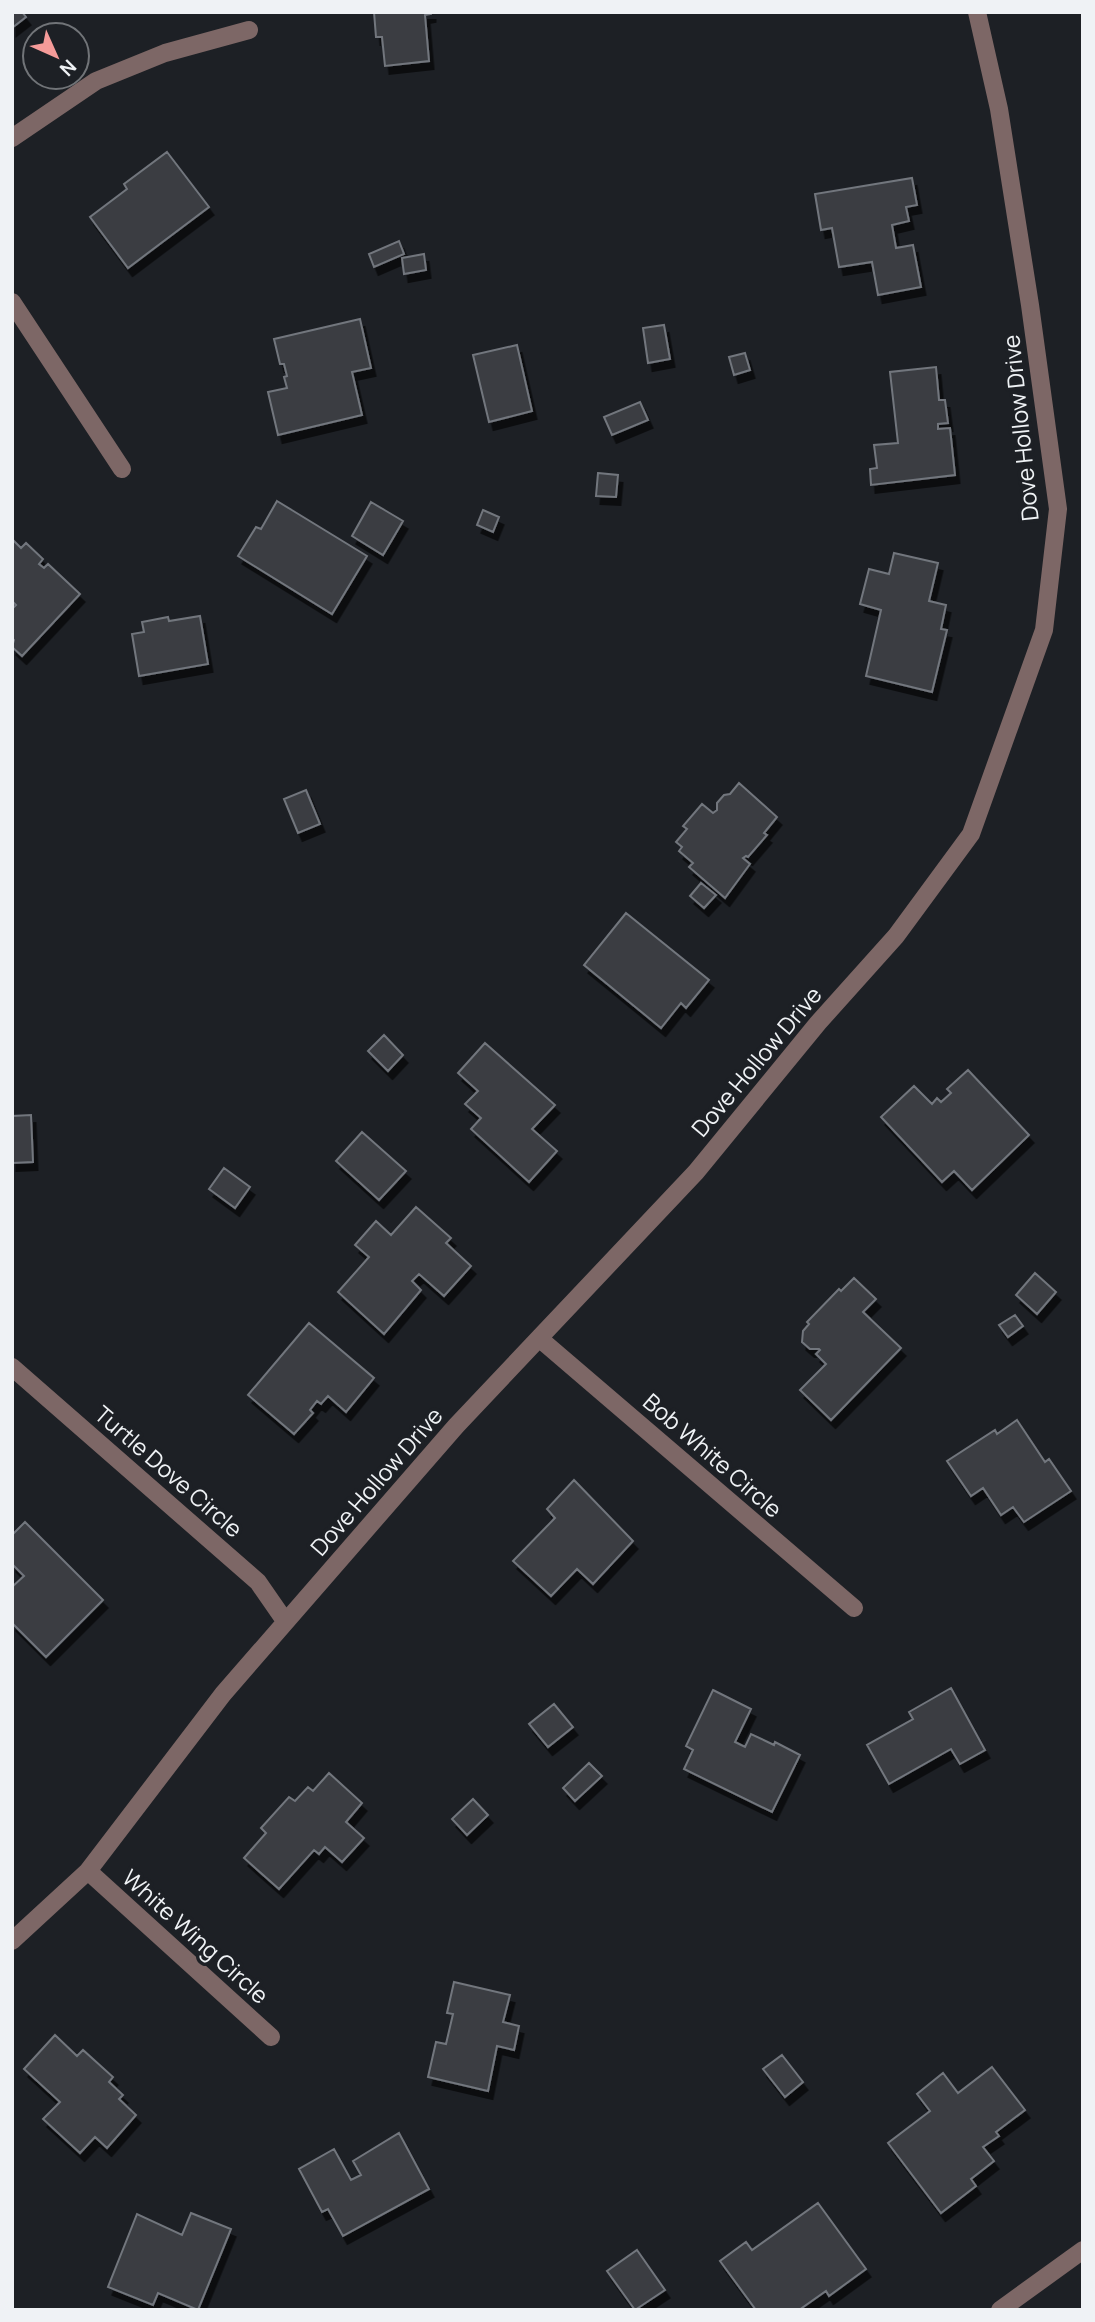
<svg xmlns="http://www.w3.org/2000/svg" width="1095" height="2322" font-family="Manrope,sans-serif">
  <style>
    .building { fill: #3a3e43; stroke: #72767d; stroke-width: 2; filter: url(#shadow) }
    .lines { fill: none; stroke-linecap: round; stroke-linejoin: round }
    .minor { stroke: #7d6766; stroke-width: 18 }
    .labels { text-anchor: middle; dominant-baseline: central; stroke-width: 7; stroke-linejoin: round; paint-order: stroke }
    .street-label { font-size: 23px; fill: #eff2f5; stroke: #1d2025 }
  </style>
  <defs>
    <filter id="shadow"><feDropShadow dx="4.5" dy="8" stdDeviation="0" flood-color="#0009"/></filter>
  </defs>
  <rect width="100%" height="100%" fill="#1d2025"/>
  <!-- building -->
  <path class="building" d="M12,12h10l4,5 -14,11z
    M374,12h57v2l-6,1 4,46 -44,5 -3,-29h-6z
    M167,152l42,55 -81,61 -38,-51 37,-28 -3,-5z
    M912,178l5,27 -11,2 3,14 -17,4 4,23 17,-3 8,42 -43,8 -6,-33 -33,5 -7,-39 -11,2 -6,-36z
    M399,241l5,13 -30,13 -5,-13z
    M424,254l2,16 -22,4 -2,-16z
    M360,319l11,49 -19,4 10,43 -84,20 -10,-43 19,-4 -3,-11 3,-1 -3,-12h-4l-6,-25z
    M664,325l6,34 -22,4 -5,-35z
    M517,345l15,66 -43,11 -16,-67z
    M745,353l5,17 -16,5 -5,-18z
    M936,367l3,33h6l3,23 -10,1v5l12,-1 5,47 -84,10 -1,-16 7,-1 -3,-23 24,-2 -8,-71z
    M640,402l8,18 -36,15 -8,-18z
    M598,473l20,2 -2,22 -20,-1z
    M277,501l90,55 -35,58 -94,-58 18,-29 5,2z
    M371,502l32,19 -20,34 -31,-19z
    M483,510l16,7 -6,15 -16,-7z
    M12,539l9,9 5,-5 17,16 -4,5 5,4 4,-4 32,30 -58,62 -10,-9 2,-7 -2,-2v-29l4,-4 -4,-4z
    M894,553l44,10 -9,38 17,4 -5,24 6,1 -15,62 -66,-16 15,-66 -21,-6 9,-35 20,5z
    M200,616l8,48 -69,12 -7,-42 12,-2 -2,-10 26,-5 1,4z
    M739,783l38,34 -13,16 3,2 -19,22 -2,-1 -3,2 7,6 -25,34 -36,-31 4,-4 -14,-12 3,-4 -6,-5 11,-13 -4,-3 19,-22 11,9 4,-3v-7l7,-8 6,-1z
    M306,790l14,34 -22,9 -14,-34z
    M701,883l15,12 -12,13 -14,-12z
    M626,913l83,67 -23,28 -5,-5 -20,25 -77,-63z
    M384,1035l19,20 -15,16 -20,-20z
    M485,1043l70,62 -23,24 25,22 -28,31 -58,-53 10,-11 -16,-14 13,-13 -20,-18z
    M968,1070l61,65 -57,55 -18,-19 -12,11 -61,-65 33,-31 18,18 5,-6 4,4 10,-9 -4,-4z
    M31,1115l2,47 -21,1v-47z
    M362,1132l44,39 -27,29 -43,-39z
    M224,1168l26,19 -15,21 -26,-19z
    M416,1207l35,31 -5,5 25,23 -27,30 -25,-22 -7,7 9,9 -37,44 -46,-42 31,-35 -14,-12 21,-24 15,14z
    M1035,1273l21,19 -19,22 -21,-19z
    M854,1278l22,21 -13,13 38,36 -70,72 -31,-30 26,-26 -10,-10 4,-4 -1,-1h-9l-8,-7 1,-11 6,-7 -2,-2 32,-33 2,2z
    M1015,1315l8,11 -15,11 -9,-12z
    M309,1323l65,55 -28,34 -18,-16 -7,8 -4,-3 -7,9 3,3 -19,21 -46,-39z
    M1017,1420l28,42 4,-3 22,32 -47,31 -11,-15 -12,8 -18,-27 -12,8 -24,-35 48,-31 2,4z
    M574,1480l59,61 -40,43 -16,-15 -26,27 -38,-35 42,-43 -8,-9z
    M25,1522l78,78 -57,57 -34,-34v-36l12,-11 -12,-12v-29z
    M951,1688l34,62 -25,14 -9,-15 -62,35 -22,-39 46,-26 -4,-7z
    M713,1690l38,19 -16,33 10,5 6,-13 23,11 1,-3 25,13 -28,57 -88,-43 9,-19 -7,-4z
    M554,1704l19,23 -25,20 -19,-23z
    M589,1763l13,13 -27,25 -12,-13z
    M329,1773l33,30 -16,19 18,16 -22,24 -17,-15 -6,7 -5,-4 -35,39 -35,-31 22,-25 -5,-5 28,-31 6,4 13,-14 5,4z
    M473,1799l15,16 -21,20 -15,-16z
    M454,1982l56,13 -7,27 16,4 -5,24 -17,-4 -9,45 -60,-14 8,-35 10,2 7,-30 -6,-1z
    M55,2035l22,21 6,-6 30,27 -4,5 14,13 -4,4 17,16 -29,33 -12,-11 -15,16 -37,-34 17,-17 -36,-33z
    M782,2055l21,27 -18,15 -22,-28z
    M992,2067l33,43 -29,22 3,4 -16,11 11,14 -23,18 5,7 -35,27 -53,-70 42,-32 -13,-17 26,-21 15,20z
    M399,2133l30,56 -86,47 -15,-27 -6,3 -23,-43 35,-20 17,31 10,-5 -8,-14z
    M818,2203l48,66 -37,27 -3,-5 -27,19h-43l-36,-49 26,-19 6,8z
    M191,2213l40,16 -33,81 -40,-17 -5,12 -45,-18 29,-73 45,21z
    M637,2250l28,40 -30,20 -28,-39z"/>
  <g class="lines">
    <!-- minor -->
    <path class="minor" d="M12,138l84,-57 69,-28 84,-23
      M12,302l110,167
      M540,1339l314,269
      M12,1367l246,215 27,39
      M88,1871l183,166
      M12,1941l76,-70 135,-177 233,-268 240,-254 122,-149 78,-87 75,-102 73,-204 14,-121 -28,-204 -31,-196 -22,-97
      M1000,2310l83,-60"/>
  </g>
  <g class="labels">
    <!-- street labels -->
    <g class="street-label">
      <text transform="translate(1020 428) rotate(-96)">Dove Hollow Drive</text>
      <text transform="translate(756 1061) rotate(-50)">Dove Hollow Drive</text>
      <text transform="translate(713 1455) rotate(41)">Bob White Circle</text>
      <text transform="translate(169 1471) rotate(41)">Turtle Dove Circle</text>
      <text transform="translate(376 1481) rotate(-49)">Dove Hollow Drive</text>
      <text transform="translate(196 1936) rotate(42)">White Wing Circle</text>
    </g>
  </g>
  <!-- border -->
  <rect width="1095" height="2322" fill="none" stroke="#eff2f5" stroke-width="28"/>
  <!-- north arrow -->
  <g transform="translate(56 56) rotate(135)"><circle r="33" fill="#1d2025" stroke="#717478" stroke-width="2"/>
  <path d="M0-5L12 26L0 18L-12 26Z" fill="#f59b99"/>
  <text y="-10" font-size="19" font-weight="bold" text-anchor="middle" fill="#eff2f5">N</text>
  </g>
</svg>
